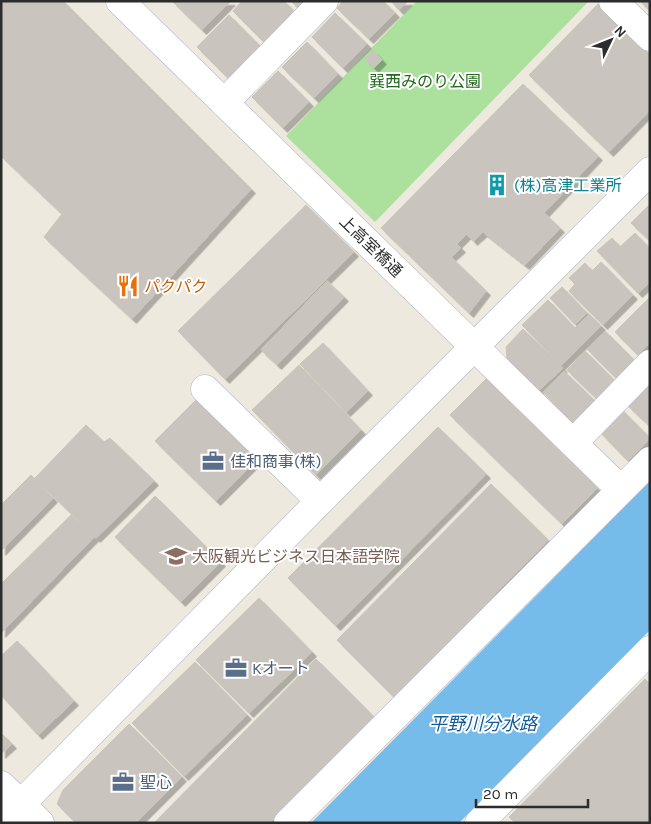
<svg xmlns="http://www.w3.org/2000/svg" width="651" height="824" font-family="Karla,'Noto Sans JP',sans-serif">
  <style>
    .green { fill: #abe19d }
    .water { fill: #76bceb }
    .building { fill: #c9c5be; stroke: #c8c5b8; filter: url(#shadow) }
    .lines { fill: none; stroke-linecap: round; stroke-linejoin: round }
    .street-casing { stroke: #b2b3bf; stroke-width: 29 }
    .secondary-casing { stroke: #b2b3bf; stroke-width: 29 }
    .street { stroke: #fff; stroke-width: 28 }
    .secondary { stroke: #fff; stroke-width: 28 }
    .labels { text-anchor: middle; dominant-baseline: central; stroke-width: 4; stroke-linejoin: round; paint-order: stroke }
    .park-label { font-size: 16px; fill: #23671d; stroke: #fff }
    .culture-label { font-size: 16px; fill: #0d838f; stroke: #fff; text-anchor: start }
    .street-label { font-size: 16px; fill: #2c2c2c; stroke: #fff }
    .food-label { font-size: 16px; fill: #c56008; stroke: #fff; text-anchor: start }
    .service-label { font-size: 16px; fill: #4e5e75; stroke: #fff; text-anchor: start }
    .education-label { font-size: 16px; fill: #785e54; stroke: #fff; text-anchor: start }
    .water-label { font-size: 18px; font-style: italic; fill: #125999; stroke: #fff }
  </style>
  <defs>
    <filter id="shadow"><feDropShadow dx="4.5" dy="4.5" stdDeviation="0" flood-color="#0004"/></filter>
  </defs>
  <rect width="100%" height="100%" fill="#ede9df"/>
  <!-- green -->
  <path class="green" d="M417,1h172l-214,221 -89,-86z"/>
  <!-- water -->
  <path class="water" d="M650,481v149l-191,193h-148z"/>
  <!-- building -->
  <path class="building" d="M1,1h62l188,188 -119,130 -88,-82 18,-23 -61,-58z
    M172,1h59l-29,29z
    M242,1h42l14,15 -30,30 -35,-35z
    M291,1h22l-11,11z
    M343,1h40l12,12 -26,26 -32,-31z
    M391,1h17l-9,9z
    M640,1h10v10z
    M598,4l52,51v55l-41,42 -80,-77z
    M335,13l32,31 -24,24 -31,-31z
    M229,15l35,35 -32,32 -35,-35z
    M307,42l31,32 -24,24 -32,-31z
    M373,50l9,10 -8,8 -9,-9z
    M278,71l31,31 -26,26 -31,-31z
    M523,84l75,72 -54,57 16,15 -35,37 -42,-33 -10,9 -6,-7 -10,10 4,4 -10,9 35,34 -17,22 -88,-85z
    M650,204v37l-19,-18z
    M306,205l48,47 -129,127 -47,-48z
    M635,233l15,16v33l-12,11 -41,-42 15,-13 8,9z
    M601,262l32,33 -30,30 -34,-34 6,-7 -6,-6 16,-15 7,8z
    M327,281l17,16 -67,68 -16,-15z
    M562,287l25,26 -12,11 -25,-26z
    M650,297v46l-12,12 -23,-23z
    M548,300l27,28 14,-14 12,12 -40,39 -39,-40z
    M523,329l40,39 -24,22 -32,-31 -1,-12z
    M605,331l33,33 -18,18 -33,-33z
    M323,343l45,48 -22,21 -46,-48z
    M585,351l34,34 -18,18 -34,-33z
    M299,365l62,65 -45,45 -64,-65z
    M564,371l34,33 -22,23 -33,-35z
    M486,379l111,109 -35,36 -112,-109z
    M650,384v42l-22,-20z
    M198,398l61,60 -43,43 -61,-60z
    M618,406l32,32 -22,23 -32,-33z
    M86,425l18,17 6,-4 44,43 -58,57 -61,-60z
    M438,427l48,47 -150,152 -48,-48z
    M31,475l22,23 -52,53v-46z
    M491,484l57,56 -154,157 -57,-57z
    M155,496l66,66 -40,40 -66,-65z
    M71,515l23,22 -93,96v-49z
    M259,598l53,54 -63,61 -53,-53z
    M17,641l57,60 -36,34 -37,-40v-39z
    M316,659l58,58 -104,106h-116z
    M195,662l52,53 -63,61 -52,-53z
    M645,679l5,5v139h-135l-6,-6z
    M129,724l53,53 -46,46h-60l-19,-19 6,-14z
    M1,733l11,11 -11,10z"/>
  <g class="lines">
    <!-- street casing -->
    <g class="street-casing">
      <path id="street" d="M120,1l501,489
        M613,1l37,36
        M224,103l100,-102
        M205,389l115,112
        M573,443l77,-79
        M1,785l39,38
        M288,823l362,-362
        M479,823l171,-173"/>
    </g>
    <!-- secondary casing -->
    <g class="secondary-casing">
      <path id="secondary" d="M2,823l318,-322 330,-330"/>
    </g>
    <!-- street -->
    <use href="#street" class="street"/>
    <!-- secondary -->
    <use href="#secondary" class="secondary"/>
  </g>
  <!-- icons -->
  <defs>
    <g id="building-bare" transform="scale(1.725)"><path d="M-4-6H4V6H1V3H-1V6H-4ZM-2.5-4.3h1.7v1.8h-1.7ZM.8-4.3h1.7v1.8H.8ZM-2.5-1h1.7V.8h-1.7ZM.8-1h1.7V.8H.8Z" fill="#0f9aa8" stroke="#fff" stroke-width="2.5" paint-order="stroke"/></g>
    <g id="restaurant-bare" transform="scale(1.725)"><path d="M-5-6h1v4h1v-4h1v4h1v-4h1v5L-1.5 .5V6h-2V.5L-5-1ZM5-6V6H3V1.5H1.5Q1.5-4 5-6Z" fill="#e8710a" stroke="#fff" stroke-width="2.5" paint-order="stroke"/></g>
    <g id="office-bare" transform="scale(1.725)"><path d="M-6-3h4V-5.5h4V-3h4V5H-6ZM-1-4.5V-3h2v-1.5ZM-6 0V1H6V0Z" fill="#5c6f8a" stroke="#fff" stroke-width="2.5" paint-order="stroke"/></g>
    <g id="school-bare" transform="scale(1.725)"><path d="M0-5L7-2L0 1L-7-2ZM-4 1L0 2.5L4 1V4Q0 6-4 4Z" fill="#8d6e63" stroke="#fff" stroke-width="2.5" paint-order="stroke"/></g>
  </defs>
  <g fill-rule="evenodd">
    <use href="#building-bare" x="497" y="185"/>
    <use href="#restaurant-bare" x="128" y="286"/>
    <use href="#office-bare" x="213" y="461"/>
    <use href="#school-bare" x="176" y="556"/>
    <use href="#office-bare" x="236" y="668"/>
    <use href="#office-bare" x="123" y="782"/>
  </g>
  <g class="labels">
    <!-- park labels -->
    <g class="park-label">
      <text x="425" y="81">巽西みのり公園</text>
    </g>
    <!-- culture labels -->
    <g class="culture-label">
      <text x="514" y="185">(株)高津工業所</text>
    </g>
    <!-- street labels -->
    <g class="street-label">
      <text transform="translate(371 246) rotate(44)">上高室橋通</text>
    </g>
    <!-- food labels -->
    <g class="food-label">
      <text x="144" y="286">パクパク</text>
    </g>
    <!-- service labels -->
    <g class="service-label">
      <text x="230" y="461">佳和商事(株)</text>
      <text x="252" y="668">Kオート</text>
      <text x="140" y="782">聖心</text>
    </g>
    <!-- education labels -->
    <g class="education-label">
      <text x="192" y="556">大阪観光ビジネス日本語学院</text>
    </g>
    <!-- water labels -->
    <g class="water-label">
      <text x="483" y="724">平野川分水路</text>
    </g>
  </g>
  <!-- border -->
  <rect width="651" height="824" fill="none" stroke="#2c2c2c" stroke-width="5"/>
  <!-- north arrow -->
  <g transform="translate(611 40) rotate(47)" stroke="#ffffff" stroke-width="4" paint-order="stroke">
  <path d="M0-4L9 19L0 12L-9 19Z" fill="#2c2c2c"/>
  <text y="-8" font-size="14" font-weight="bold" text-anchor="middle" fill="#2c2c2c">N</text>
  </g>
  <!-- scale -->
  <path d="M476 799v8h112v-8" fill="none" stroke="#2c2c2c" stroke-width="2.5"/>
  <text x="483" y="799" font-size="15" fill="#2c2c2c" stroke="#ffffff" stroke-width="4" paint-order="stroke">20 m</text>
</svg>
